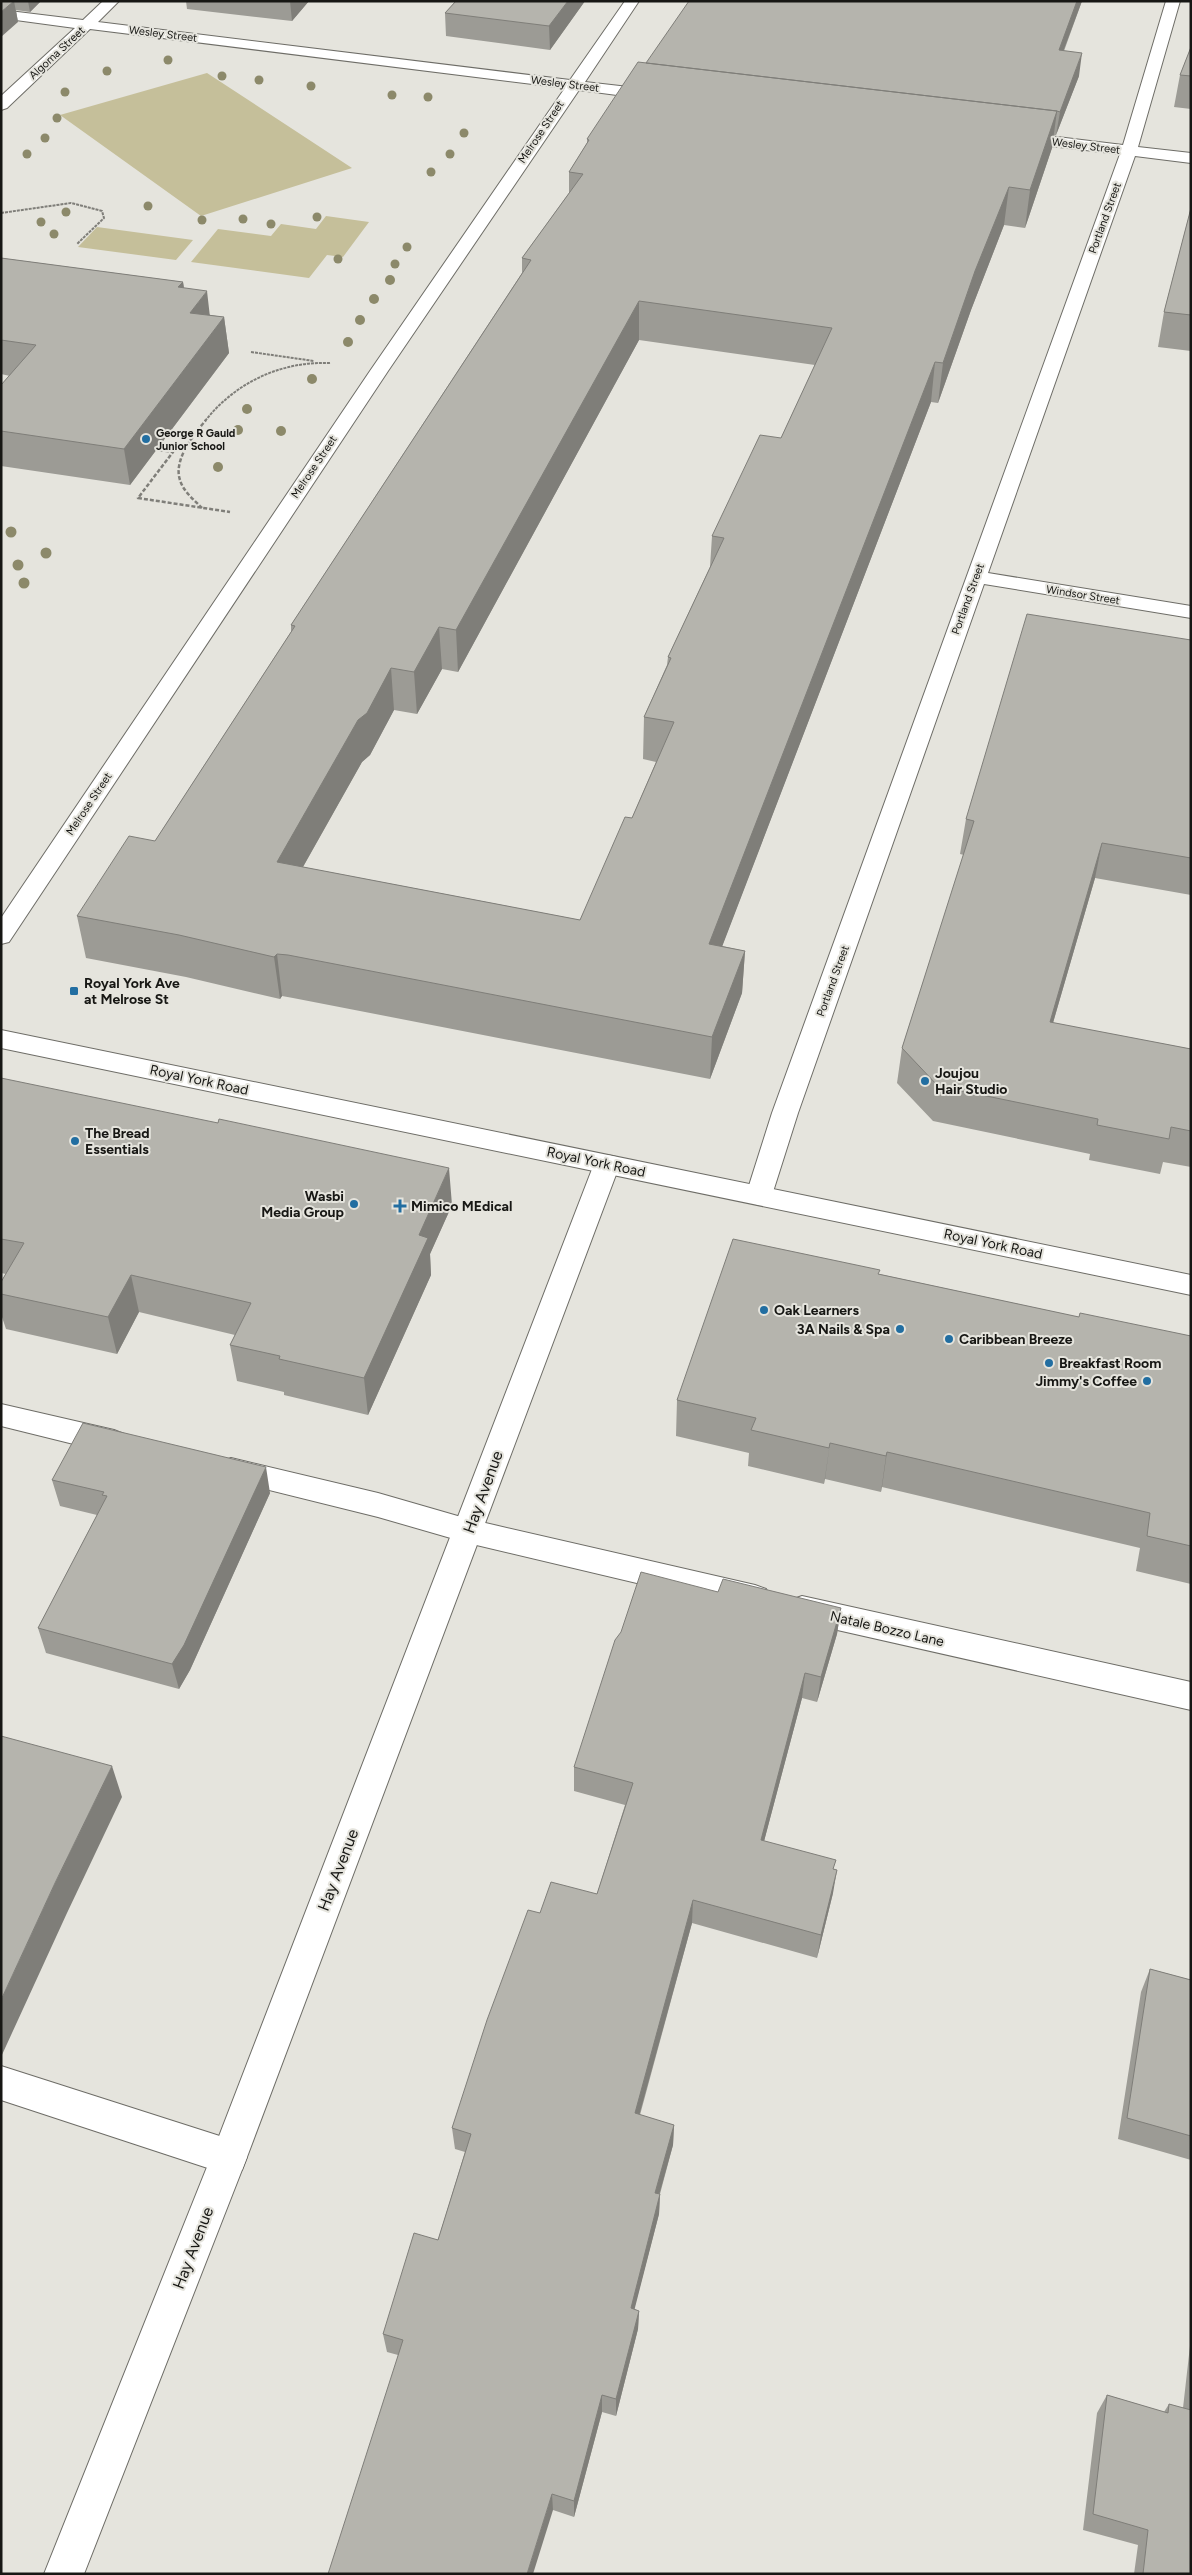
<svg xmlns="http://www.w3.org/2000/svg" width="1192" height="2575" font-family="Figtree,sans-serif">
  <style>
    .green { fill: #c5bf9a }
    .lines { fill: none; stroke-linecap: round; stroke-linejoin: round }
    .lane-casing { stroke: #6e6d67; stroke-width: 2 }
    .street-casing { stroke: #6e6d67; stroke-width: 2 }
    .secondary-casing { stroke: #6e6d67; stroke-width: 2 }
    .path-far1 { stroke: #7f7e79; stroke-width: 2; stroke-dasharray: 3 1; stroke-linecap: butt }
    .path { stroke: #7f7e79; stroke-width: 2.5; stroke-dasharray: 4 2; stroke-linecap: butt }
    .lane { fill: #fff; fill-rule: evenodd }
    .street { fill: #fff; fill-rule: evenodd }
    .secondary { fill: #fff; fill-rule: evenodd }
    .tree { fill: #8c896a }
    .wall { fill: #9c9b95; fill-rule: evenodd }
    .shaded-wall { fill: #7f7e79 }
    .building { fill: #b5b4ad; stroke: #7f7e79; fill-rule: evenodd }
    .poi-dot { fill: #226ea1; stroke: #e5e4dd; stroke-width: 2 }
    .labels { text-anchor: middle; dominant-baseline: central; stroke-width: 4; stroke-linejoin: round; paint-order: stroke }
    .far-street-label { font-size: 11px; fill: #171714; stroke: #e5e4dd }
    .far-poi-label { font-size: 11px; font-weight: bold; fill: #171714; stroke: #e5e4dd; text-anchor: start }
    .poi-label { font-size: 14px; font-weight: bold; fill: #171714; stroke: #e5e4dd; text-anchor: start }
    .street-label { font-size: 14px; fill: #171714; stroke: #e5e4dd }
    .near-street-label { font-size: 16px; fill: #171714; stroke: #e5e4dd }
  </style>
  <rect width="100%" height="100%" fill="#e5e4dd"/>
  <!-- green -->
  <path class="green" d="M207,73l145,95 -151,48 -141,-101z
    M326,216l43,6 -26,35 -16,-2 -18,23 -118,-16 27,-33 53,7 10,-12 35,5z
    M97,227l96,13 -17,20 -98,-13z"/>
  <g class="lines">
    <!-- lane casing -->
    <g class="lane-casing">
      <path id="lane" d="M1,1404l113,26 10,4 5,8 -5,8 -10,4 -113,-28z
        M231,1458l147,35 90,26 287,66 11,4 4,9 -4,9 -11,4 -287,-68 -90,-26 -157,-39 -5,-8 5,-8z
        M802,1596l389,86v28l-389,-88 -11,-4 -4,-9 4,-9z
        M1,2066l228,73 13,5 5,13 -5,13 -13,5 -228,-75z"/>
    </g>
    <!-- street casing -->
    <g class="street-casing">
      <path id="street" d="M103,1h16l-21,21 472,58 55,-79h14l-54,81 70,8 8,5 -8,5 -76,-10 -191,281 -379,571 -8,2v-26l369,-547 195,-283 -475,-59 -83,79 -6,2v-14l74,-68 -74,-10v-8l82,10z
        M1166,1h14l-42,146 53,6v10l-56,-7 -147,417 203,33v12l-207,-34 -186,529 -26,82 -4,7 -9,3 -9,-3 -4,-7 26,-82 348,-959 -104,-12 -8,-5 8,-5 107,13z
        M607,1155l9,2 4,7 -373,993 -163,417h-40l167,-417 383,-993 4,-7z"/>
    </g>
    <!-- secondary casing -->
    <g class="secondary-casing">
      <path id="secondary" d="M1,1030l1190,245v20l-1190,-247z"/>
    </g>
    <!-- path-far1 -->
    <path class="path-far1" d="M1,213l70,-10 31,8 2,7 -27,26
      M251,352l63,9
      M205,421c31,-39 76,-60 126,-58"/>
    <!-- path -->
    <path class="path" d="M153,449l20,3 -35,46 92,14
      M202,508c-8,-8 -19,-17 -22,-28 -7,-20 14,-46 26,-60"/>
    <!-- lane -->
    <use href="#lane" class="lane"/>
    <!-- street -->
    <use href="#street" class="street"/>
    <!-- secondary -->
    <use href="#secondary" class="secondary"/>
  </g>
  <!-- trees -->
  <g class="tree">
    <circle cx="168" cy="60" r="4.5"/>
    <circle cx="107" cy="71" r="4.5"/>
    <circle cx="222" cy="76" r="4.5"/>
    <circle cx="259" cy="80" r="4.5"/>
    <circle cx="311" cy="86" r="4.5"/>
    <circle cx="65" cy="92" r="4.5"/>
    <circle cx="392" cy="95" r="4.5"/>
    <circle cx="428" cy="97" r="4.5"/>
    <circle cx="57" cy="118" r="4.5"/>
    <circle cx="464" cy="133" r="4.5"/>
    <circle cx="45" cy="138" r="4.5"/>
    <circle cx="27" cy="154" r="4.5"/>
    <circle cx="450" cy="154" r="4.5"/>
    <circle cx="431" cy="172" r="4.5"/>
    <circle cx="148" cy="206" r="4.5"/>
    <circle cx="66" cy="212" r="4.5"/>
    <circle cx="317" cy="217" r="4.5"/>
    <circle cx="243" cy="219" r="4.5"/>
    <circle cx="202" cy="220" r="4.5"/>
    <circle cx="41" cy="222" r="4.5"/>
    <circle cx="271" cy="224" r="4.5"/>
    <circle cx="54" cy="234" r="4.5"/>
    <circle cx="407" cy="247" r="4.5"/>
    <circle cx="338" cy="259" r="4.5"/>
    <circle cx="395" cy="264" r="4.5"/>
    <circle cx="390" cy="280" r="5"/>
    <circle cx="374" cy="299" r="5"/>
    <circle cx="360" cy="320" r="5"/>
    <circle cx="348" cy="342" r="5"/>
    <circle cx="312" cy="379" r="5"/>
    <circle cx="247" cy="409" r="5"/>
    <circle cx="238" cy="430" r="5"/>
    <circle cx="281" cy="431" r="5"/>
    <circle cx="218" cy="467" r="5"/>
    <circle cx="11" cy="532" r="5.5"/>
    <circle cx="46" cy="553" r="5.5"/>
    <circle cx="18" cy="565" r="5.5"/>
    <circle cx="24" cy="583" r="5.5"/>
  </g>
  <!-- wall -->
  <path class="wall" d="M1,1h40l-11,11 -14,-2 2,12z
    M186,1h123l-17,20 -105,-12z
    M456,1h129l-35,49 -104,-14 -1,-23z
    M1082,1l-18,50 15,25 -23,59h-3l-1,13 -27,80 -21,-3 -33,85 -33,93 -7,-1 -209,544 23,5 -3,42 -32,86 -417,-81 -11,-2 -2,3 -94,-22 -100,-19 -9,-42 78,-75 136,-209v-7l231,-352v-15l47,-65v-21l18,-29v-4l59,-76zM639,340l176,25 -34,73 -69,98 -2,31 -42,90 -1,8 -23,52 -1,42 13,3 -24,56 -52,102 -277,-53 59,-105 8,-7 24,-45 23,4 25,-45 16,3z
    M1191,47v62l-17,-2 6,-32z
    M1191,208v143l-33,-4 6,-35z
    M1,258l182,24 1,6 26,27 14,2 5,36 -99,132 -129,-19v-81l9,-9 -9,-2z
    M1191,640v255l-96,-17 -42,145 138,26v118l-28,-5 -3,12 -71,-14 1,-6 -157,-33 -36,-38 5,-35 62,-193 -4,-1 6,-35z
    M1,1078l451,127 -22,49 1,21 -63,140 -84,-20v-3l-47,-11 -7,-36 5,-10 -96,-23 -22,42 -111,-25 -5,-15v-32l5,-8 -5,-1z
    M879,1274l199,43 113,19v248l-55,-13 4,-23 -258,-61 -1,5 -56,-13 -1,5 -76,-18 1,-13 -73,-17 1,-36z
    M52,1480l218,13 -80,177 -11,19 -133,-36 -8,-25 59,-113 -37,-9z
    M718,1592l123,16 -4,26 -20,68 -15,-4 -38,143 70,28 -1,24 -16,65 -125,-35 -52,192 34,10 -1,20 -13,49 -1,20 -25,95 5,2 -1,18 -22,87 -14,-4 -28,105 -21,-7 -155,-155 -11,-3 -4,-18 55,-94 27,-88 -10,-3 -3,-21 88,-215 57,-19 28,-89 -51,-14v-24z
    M1150,1969l41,11v180l-73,-21 23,-147z
    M1191,2337v237h-57l4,-29 -55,-15 14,-117 10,-18 57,17 5,-8 14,4z"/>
  <!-- shaded-wall -->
  <path class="shaded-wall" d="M14,1l4,21 -17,15v-25z
    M28,1h13l-11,11z
    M290,1h19l-17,20z
    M568,1h17l-35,49 -1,-24z
    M1077,1h5l-27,72 4,-23z
    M1082,53l-3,23 -23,59 4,-23z
    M1057,111l-5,37 -27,80 5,-38z
    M1009,187l-5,38 -33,85 -33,93 5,-40 32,-92z
    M183,282l5,34 -10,-29z
    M207,291l4,35 -21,-13z
    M639,301v39l-181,332 -2,-42z
    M224,317l5,36 -99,132 -6,-36z
    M935,362l-4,40 -224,584 2,-42z
    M439,627l3,42 -25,45 -3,-42z
    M391,668l3,42 -24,45 -8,7 -80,142 -5,-42 81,-142z
    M1102,843l-7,35 -52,179 7,-35z
    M745,951l-3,42 -32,86 2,-42z
    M277,954l5,42 -2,3 -6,-42z
    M449,1168l3,37 -22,49 1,21 -63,140 -4,-37 55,-143z
    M131,1275l8,37 -22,42 -9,-37z
    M830,1443l-5,36 -1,5z
    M887,1452l-5,35 -1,5 5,-36z
    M266,1467l4,26 -80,177 -11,19 -7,-25z
    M841,1608l-4,26 -20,68 4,-25z
    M805,1673l-3,25 -44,166 3,-24z
    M112,1766l10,31 -55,116 -66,144v-57l54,-117z
    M837,1870l-4,23 -16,65 4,-23z
    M693,1900l-1,23 -58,211 1,-21z
    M674,2125l-1,20 -19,68 1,-20z
    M660,2194l-1,20 -29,113 1,-19z
    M639,2311l-1,18 -22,87v-17z
    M602,2395v17l-28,105v-16z
    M552,2494l1,16 -20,64h-6z"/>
  <!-- building -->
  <path class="building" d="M1,1h13l-13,11z
    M456,1h112l-19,25 -104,-13z
    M689,1h388l-18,49 23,3 -22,59 -3,-1 -411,-48z
    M1191,47v29l-11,-1z
    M638,62l419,49 -27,79 -21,-3 -34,84 -32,92 -8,-1 -226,582 36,7 -33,86 -424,-82 -11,-1 -3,3 -95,-22 -102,-19 52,-80 26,5 140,-215 -4,-1 240,-365 -9,-2 61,-84 -14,-2 20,-32 -2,-1zM639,301l193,27 -51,110 -21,-3 -48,101 12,2 -56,119 3,1 -27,59 30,5 -42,96 -7,-1 -45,103 -303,-58 81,-142 9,-7 24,-45 23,4 25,-45 17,3z
    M1191,208v107l-27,-3z
    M1,258l182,24 -5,5 29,4 -17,22 34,4 -100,132 -123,-18v-46l35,-40 -35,-5z
    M1027,614l164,26v218l-89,-15 -52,179 141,27v82l-20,-4 -2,12 -72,-14 1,-6 -160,-33 -36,-38 72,-227 -8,-2z
    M1,1078l217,45 1,-4 230,49 -30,67 9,3 -64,140 -85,-19 1,-3 -50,-11 21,-42 -120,-28 -23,42 -107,-23v-12l23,-39 -23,-4z
    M733,1239l147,31 -2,4 201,43 1,-4 111,23v210l-44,-10 3,-23 -263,-61 -1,4 -56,-13 -1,5 -78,-18 5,-12 -79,-18z
    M83,1423l183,44 -82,178 -12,19 -134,-36 69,-132 -5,-1 2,-3 -52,-12z
    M641,1572l77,20 5,-13 118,29 -20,69 -16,-4 -44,167 75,20 -3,9 4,1 -16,65 -128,-35 -58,213 39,12 -19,68 5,1 -29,114 8,3 -23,88 -14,-4 -28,106 -22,-7 -25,80h-199l75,-234 -20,-6 31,-101 24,7 33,-106 -19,-6 35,-108 41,-110 12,3 11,-31 46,12 36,-111 -59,-16 41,-127 6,-8z
    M1,1736l111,30 -57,117 -54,117z
    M1150,1969l41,11v156l-64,-18z
    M1107,2395l61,18 1,-9 22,6v164h-48l5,-44 -55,-16z"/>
  <!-- markers -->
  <g class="poi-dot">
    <circle cx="146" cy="439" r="5"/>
    <rect x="69" y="986" width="10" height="10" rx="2.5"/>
    <circle cx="925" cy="1081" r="5"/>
    <circle cx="75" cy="1141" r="5"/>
    <circle cx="354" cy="1204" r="5"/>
    <path d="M397.5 1198.5h5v5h5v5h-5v5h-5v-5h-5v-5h5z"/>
    <circle cx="764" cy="1310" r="5"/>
    <circle cx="900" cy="1329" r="5"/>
    <circle cx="949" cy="1339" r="5"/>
    <circle cx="1049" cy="1363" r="5"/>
    <circle cx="1147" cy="1381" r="5"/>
  </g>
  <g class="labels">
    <!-- far-street labels -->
    <g class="far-street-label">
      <text transform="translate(163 34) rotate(7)">Wesley Street</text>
      <text transform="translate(57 53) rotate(-43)">Algoma Street</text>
      <text transform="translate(565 84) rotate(7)">Wesley Street</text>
      <text transform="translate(541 132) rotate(-56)">Melrose Street</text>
      <text transform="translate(1086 146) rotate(7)">Wesley Street</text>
      <text transform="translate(1105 218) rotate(-70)">Portland Street</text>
      <text transform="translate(314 467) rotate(-56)">Melrose Street</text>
      <text transform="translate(1083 595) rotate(9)">Windsor Street</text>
      <text transform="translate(968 599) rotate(-70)">Portland Street</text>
      <text transform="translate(89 804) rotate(-56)">Melrose Street</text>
      <text transform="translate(833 981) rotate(-70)">Portland Street</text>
    </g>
    <!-- far-poi labels -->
    <g class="far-poi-label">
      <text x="156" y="433">George R Gauld<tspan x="156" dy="13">Junior School</tspan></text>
    </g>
    <!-- poi labels -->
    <g class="poi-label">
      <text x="84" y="983">Royal York Ave<tspan x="84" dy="16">at Melrose St</tspan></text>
      <text x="935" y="1073">Joujou<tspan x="935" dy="16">Hair Studio</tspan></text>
      <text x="85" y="1133">The Bread<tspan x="85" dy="16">Essentials</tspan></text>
      <text x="344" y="1196" text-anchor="end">Wasbi<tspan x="344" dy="16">Media Group</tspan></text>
      <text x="411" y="1206">Mimico MEdical</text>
      <text x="774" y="1310">Oak Learners</text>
      <text x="890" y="1329" text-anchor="end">3A Nails &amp; Spa</text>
      <text x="959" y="1339">Caribbean Breeze</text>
      <text x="1059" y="1363">Breakfast Room</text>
      <text x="1137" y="1381" text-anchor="end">Jimmy's Coffee</text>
    </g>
    <!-- street labels -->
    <g class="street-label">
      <text transform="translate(199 1080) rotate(12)">Royal York Road</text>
      <text transform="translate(596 1162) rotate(12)">Royal York Road</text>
      <text transform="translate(993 1244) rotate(12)">Royal York Road</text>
      <text transform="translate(887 1629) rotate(13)">Natale Bozzo Lane</text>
    </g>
    <!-- near-street labels -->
    <g class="near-street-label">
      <text transform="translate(483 1492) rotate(-70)">Hay Avenue</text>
      <text transform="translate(338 1870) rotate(-69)">Hay Avenue</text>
      <text transform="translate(193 2248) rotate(-69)">Hay Avenue</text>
    </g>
  </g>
  <!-- border -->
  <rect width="1192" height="2575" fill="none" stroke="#171714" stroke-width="5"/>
</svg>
